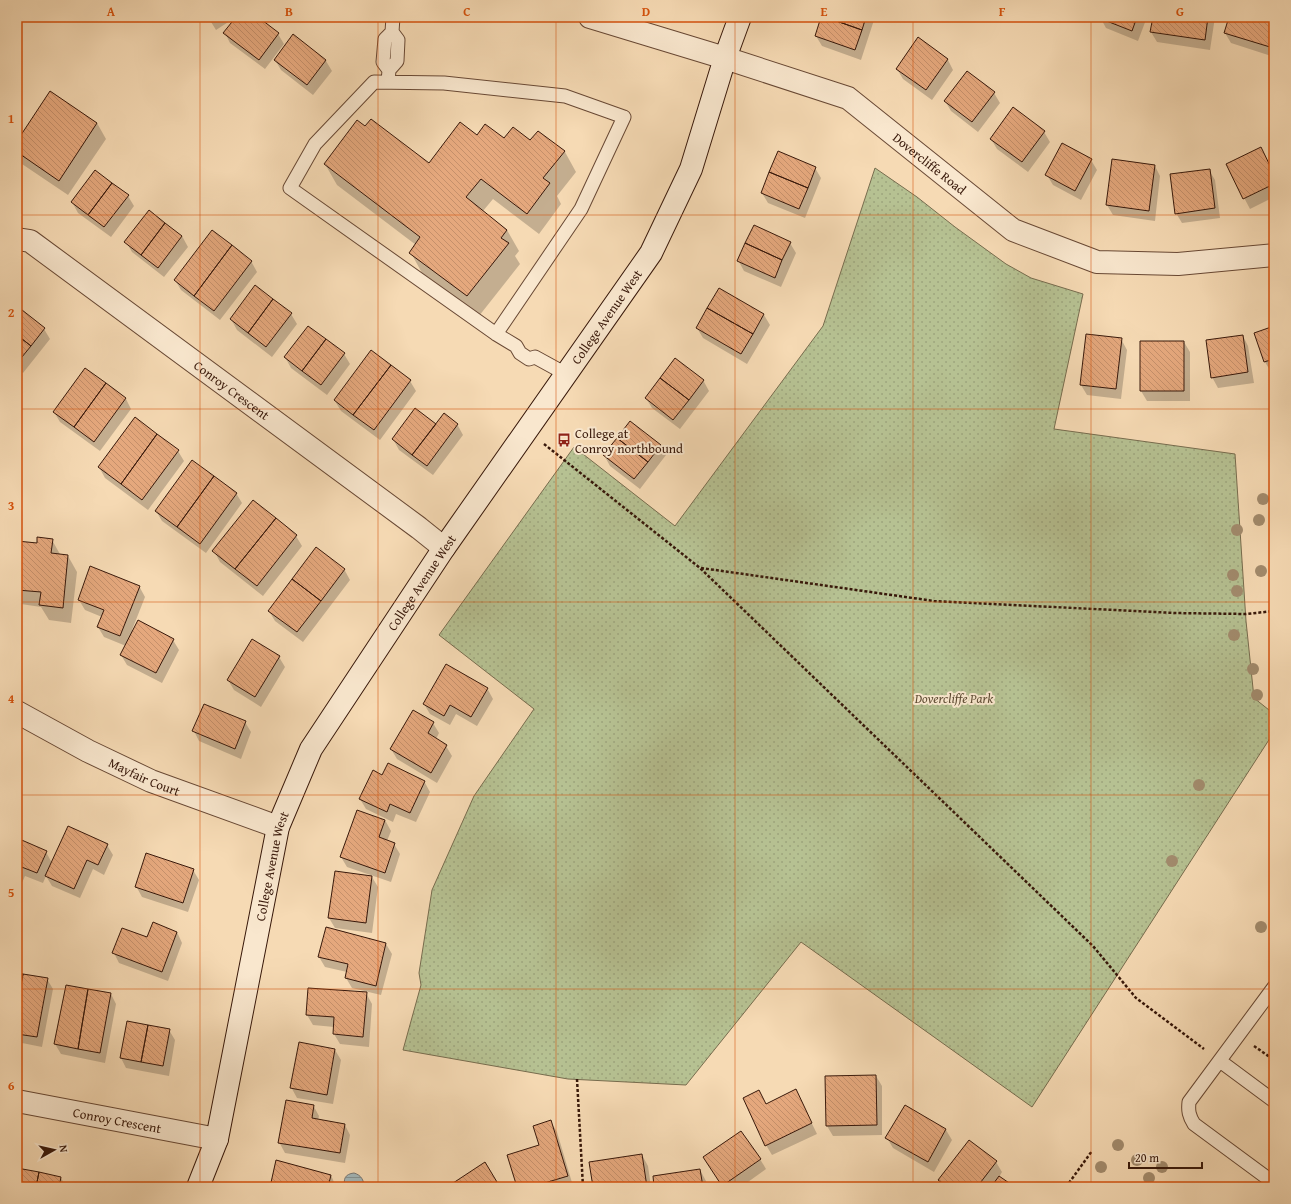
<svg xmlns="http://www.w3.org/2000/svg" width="1291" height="1204" font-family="'Gentium Book Plus',serif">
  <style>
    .park { fill: url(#park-dots); stroke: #776c4e }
    .water { fill: url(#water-rules); stroke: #787773 }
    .shadow { fill: #0003 }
    .building { fill: url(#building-back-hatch); stroke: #38180a }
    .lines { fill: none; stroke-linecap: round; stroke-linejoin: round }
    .lane-casing { stroke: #684834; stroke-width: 15 }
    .street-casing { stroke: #684834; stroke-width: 24 }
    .secondary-casing { stroke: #38180a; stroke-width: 24 }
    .path { stroke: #38180a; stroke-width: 2.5; stroke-dasharray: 3 2; stroke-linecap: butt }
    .lane { stroke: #f9e7ce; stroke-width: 13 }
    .street { stroke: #f9e7ce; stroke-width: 22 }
    .secondary { stroke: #f9e7ce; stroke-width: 22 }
    .tree { fill: #a28b6d }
    .grid { fill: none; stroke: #d6520c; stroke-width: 1; stroke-opacity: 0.55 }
    .labels { text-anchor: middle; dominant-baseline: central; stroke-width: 4; stroke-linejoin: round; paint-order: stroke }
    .street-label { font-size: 13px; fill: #38180a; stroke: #f9e7ce }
    .poi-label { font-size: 13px; fill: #38180a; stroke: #f9e7ce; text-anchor: start }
    .park-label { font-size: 13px; font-style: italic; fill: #5e4b33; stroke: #f9e7ce }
    .neatline { fill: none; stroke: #d6520c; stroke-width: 1.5 }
    .grid-label { font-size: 13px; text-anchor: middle; font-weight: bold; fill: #d6520c }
  </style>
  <defs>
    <pattern id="park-dots" width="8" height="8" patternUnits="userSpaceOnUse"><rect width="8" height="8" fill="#b6c192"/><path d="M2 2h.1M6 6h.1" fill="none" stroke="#9da57d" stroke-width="1.8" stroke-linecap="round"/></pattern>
    <pattern id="water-rules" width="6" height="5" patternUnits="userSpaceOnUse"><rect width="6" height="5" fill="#a3b7b9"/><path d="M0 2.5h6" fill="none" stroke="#869495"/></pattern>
    <pattern id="building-back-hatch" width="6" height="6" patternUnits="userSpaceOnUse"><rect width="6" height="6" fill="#e5a87d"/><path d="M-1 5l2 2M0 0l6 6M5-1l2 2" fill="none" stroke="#c5906b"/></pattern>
  </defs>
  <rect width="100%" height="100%" fill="#f6dab4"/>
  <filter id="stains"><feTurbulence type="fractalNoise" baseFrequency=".005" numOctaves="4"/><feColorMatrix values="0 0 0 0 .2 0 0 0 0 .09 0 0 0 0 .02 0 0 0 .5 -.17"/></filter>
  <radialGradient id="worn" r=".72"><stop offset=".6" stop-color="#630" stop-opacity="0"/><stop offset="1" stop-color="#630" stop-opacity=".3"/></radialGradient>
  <!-- park -->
  <path class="park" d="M875,168l42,29 38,30 51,37 25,14 52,16 -29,135 181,25 11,167 8,77 20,16v18l-242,375 -231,-165 -115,143 -118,-6 -165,-29 18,-65 -2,-12 13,-83 42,-94 60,-87 -95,-74 135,-188 101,79 148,-200z"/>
  <!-- water -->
  <path class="water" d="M354,1173c7,2 10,7 10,14h-19c-2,-8 0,-13 9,-14z"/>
  <!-- shadow -->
  <path class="shadow" d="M208,17h28l-20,13z
    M237,17h19l22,17 6,10 -19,25 -35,-26 -5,-10z
    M822,17h50l2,3 -13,40 -39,-14 -6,-10z
    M1100,17h47l-9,24 -32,-13z
    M1154,17h61l-5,33 -53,-8 -6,-10z
    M1231,17h43v40l-43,-14 -6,-10z
    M293,36l33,25 6,10 -19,24 -32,-25 -6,-10z
    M918,39l30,21 5,10 -21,30 -29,-21 -6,-10z
    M51,92l46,31 9,16 -38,56 -46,-31 -5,-8v-13z
    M994,93l6,10 -22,29 -27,-21 -6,-10z
    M365,128l65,37 48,-29 53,5 7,-9 27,20 11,20 -19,24 4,8 -22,30 -46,-35 -10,12 24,19 12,21 -4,5 5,8 -41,52 -57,-43 -11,-20 5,-8 -79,-60 -12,-21z
    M1044,132l6,10 -22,30 -31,-23 -6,-10z
    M1091,160l6,10 -16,30 -28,-15 -6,-10z
    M1227,165l47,9v23l-24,12z
    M1155,166l5,10 -5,45 -42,-6 -6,-10z
    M815,168l6,10 -16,40 -37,-15 -6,-10z
    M1209,170l6,10 5,38 -38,5 -6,-10z
    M128,196l6,10 -23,31 -33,-24 -6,-11z
    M182,236l6,11 -24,30 -32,-25 -6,-10z
    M790,243l6,10 -15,34 -37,-16 -6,-11z
    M251,261l6,11 -37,48 -39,-30 -6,-10z
    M719,289l45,26 6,10 -23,39 -44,-26 -6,-10z
    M17,308l27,21 6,10 -27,34 -6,-4z
    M291,314l6,10 -25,33 -35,-27 -6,-11z
    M1274,327v44l-3,1 -6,-10 -10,-28z
    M1243,336l5,10 6,37 -36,5 -6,-11z
    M1121,339l6,11 -6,49 -34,-4 -6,-10z
    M1184,342l6,10v49h-43l-6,-10z
    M344,354l6,10 -23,31 -36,-27 -6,-11z
    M703,380l6,11 -29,38 -28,-21 -6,-10z
    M410,381l6,10 -36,49 -39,-29 -6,-10z
    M126,399l5,10 -31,42 -40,-29 -6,-10z
    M457,424l6,11 -30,40 -34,-25 -6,-11 43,-14z
    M660,445l6,10 -26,34 -30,-23 -6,-11z
    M178,451l6,10 -36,49 -43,-32 -6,-11z
    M236,493l6,10 -36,50 -44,-32 -6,-10z
    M296,536l6,10 -39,50 -43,-34 -6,-11z
    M52,540l9,16h7l9,16 -6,51 -22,-3 -8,-13 -20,-3 -4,-7v-55l21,2z
    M344,569l6,11 -47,62 -28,-21 -6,-10z
    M139,586l6,11 -13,33 41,10 6,10 -17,33 -35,-18 -6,-10 5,-9 -22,-9 -6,-10 4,-10 -17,-7 -6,-10z
    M279,657l6,10 -24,40 -27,-17 -6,-10z
    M487,688l6,11 -16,27 -21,-12 -6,11 -20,-11 -6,-10z
    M245,722l6,10 -10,27 -42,-18 -5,-10z
    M433,723l6,10 -3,6 10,7 6,10 -15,27 -40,-24 -6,-10z
    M383,776l41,5 6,11 -14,30 -20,-8 -3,8 -27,-13 -6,-10z
    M385,820l6,11 -4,10 7,3 6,10 -9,28 -44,-15 -6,-10z
    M17,840l29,12 6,11 55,-18 6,10 -9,20 -11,-6 -13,29 -28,-12 -6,-10 -3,7 -18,-7 -8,18z
    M193,870l6,10 -11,32 -46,-15 -6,-11z
    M372,877l6,10 -6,46 -37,-5 -6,-10z
    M177,932l5,11 -14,38 -49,-18 -5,-10z
    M386,944l6,10 -11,41 -29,-7 -6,-10 1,-6 -22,-5 -6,-10z
    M17,973l30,6 6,10 -11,58 -25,-5z
    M366,993l6,11 -3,43 -29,-3 -6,-10v-7l-21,-2 -6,-10z
    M111,994l5,10 -11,59 -44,-9 -6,-10z
    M127,1022l42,8 6,10 -6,36 -43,-8 -5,-10z
    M299,1043l36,7 6,10 -8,44 -36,-6 -6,-11z
    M876,1076l6,10v49l-49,1 -6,-10z
    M796,1091l21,43 -45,21 -6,-10v-40z
    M313,1105l6,11 -1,4 27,5 5,10 -5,28 -60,-10 -6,-11z
    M905,1106l41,24 6,10 -18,32 -41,-24 -6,-10z
    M551,1122l6,10 16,54 -55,1 22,-41z
    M642,1155l6,11 3,21h-57z
    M704,1158l56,1 6,10 -25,18h-18z
    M996,1162l6,10 -3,5 14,10h-70l-3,-7z
    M17,1169l44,9 5,9h-49z
    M700,1170l6,11 1,6h-52z
    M331,1175l5,12h-65z"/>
  <!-- building -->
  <path class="building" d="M236,17h22l21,16 -20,27 -36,-27z
    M821,17h4l37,13 -7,20 -40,-14z
    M825,17h41l-4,13z
    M1099,17h38l-5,14 -33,-13z
    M1153,17h55l-3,23 -55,-8z
    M1229,17h45v18l-4,12 -46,-14z
    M293,34l33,26 -19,25 -33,-25z
    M918,37l30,22 -22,31 -30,-21z
    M967,71l28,21 -23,30 -28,-21z
    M50,91l47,32 -38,58 -42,-29v-11z
    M1013,107l32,24 -23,31 -32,-23z
    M371,119l58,44 31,-41 17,13 8,-11 19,14 9,-11 17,13 8,-9 27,20 -22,27 7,5 -23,31 -46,-35 -15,18 41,33 -6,8 8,5 -42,53 -58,-43 11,-16 -96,-73 33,-44 8,6z
    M1062,143l30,16 -17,32 -30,-16z
    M1261,147l13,27v10l-31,15 -17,-35z
    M778,151l38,16 -8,21 -39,-16z
    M1112,159l43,6 -6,46 -43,-6z
    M1210,169l5,39 -40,6 -5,-40z
    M95,170l17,13 -24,32 -17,-13z
    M769,172l39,16 -9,21 -38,-16z
    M112,183l17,12 -25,32 -16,-12z
    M149,210l16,13 -24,32 -17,-13z
    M165,223l17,13 -24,32 -17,-13z
    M754,225l37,17 -9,18 -37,-17z
    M212,230l20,15 -38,51 -20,-16z
    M745,243l37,17 -7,18 -38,-17z
    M232,245l20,16 -38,50 -20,-15z
    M255,285l18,14 -25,34 -18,-14z
    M719,288l45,26 -11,20 -46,-26z
    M273,299l19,14 -26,34 -18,-14z
    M17,306l28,22 -14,18 -14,-11z
    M707,308l46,26 -12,20 -45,-26z
    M308,326l18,13 -24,32 -18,-14z
    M1274,326v33l-10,3 -10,-29z
    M1086,334l36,4 -6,51 -36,-4z
    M17,335l14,11 -14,17z
    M1243,335l5,37 -37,6 -5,-38z
    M326,339l19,14 -24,32 -19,-14z
    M1140,341h44v50h-44z
    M371,350l20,15 -38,50 -19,-15z
    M675,358l29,22 -15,20 -29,-22z
    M391,365l20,15 -37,50 -21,-15z
    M85,368l21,15 -32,44 -21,-15z
    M660,378l29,22 -16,20 -28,-22z
    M106,383l20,15 -32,44 -20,-15z
    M415,408l21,16 -24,31 -20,-16z
    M444,413l14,11 -31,42 -15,-11z
    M135,417l22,17 -36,50 -23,-17z
    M630,421l31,24 -13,17 -31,-24z
    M157,434l22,16 -37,50 -21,-16z
    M617,438l31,24 -14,17 -31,-24z
    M192,460l22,16 -37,51 -22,-16z
    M214,476l23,17 -37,51 -23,-17z
    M253,500l23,18 -41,51 -23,-18z
    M276,518l21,17 -40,51 -22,-17z
    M37,537l16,2 -2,14 17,2 -5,53 -24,-3 2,-13 -24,-2v-49l20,2z
    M316,547l29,22 -24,32 -29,-22z
    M90,566l50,20 -20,50 -23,-9 7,-17 -26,-10z
    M292,579l29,22 -24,31 -29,-21z
    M138,620l36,19 -18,34 -36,-18z
    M252,639l28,17 -25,41 -28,-17z
    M446,664l42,24 -17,29 -21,-12 -6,11 -21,-12z
    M204,704l42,17 -11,28 -43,-18z
    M413,710l21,12 -6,11 19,12 -16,28 -41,-24z
    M388,763l37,18 -15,32 -20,-9 -3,8 -28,-13 14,-29 9,5z
    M357,810l28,10 -6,17 16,6 -10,30 -45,-16z
    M68,826l40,18 -10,21 -11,-5 -13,29 -29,-13z
    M17,838l30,13 -10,22 -18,-7 -2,5z
    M146,853l48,16 -11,34 -48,-16z
    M335,871l37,5 -6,47 -38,-5z
    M153,922l24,10 -15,40 -50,-19 10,-25 25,9z
    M326,927l60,16 -10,43 -31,-8 3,-14 -30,-7z
    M17,972l6,2 -6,33z
    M23,974l25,4 -11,59 -20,-3v-27z
    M66,985l22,4 -10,60 -24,-5z
    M308,988l59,4 -4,45 -30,-3 1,-17 -28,-2z
    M88,989l23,4 -11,60 -22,-4z
    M127,1021l21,4 -7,37 -21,-4z
    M148,1025l22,4 -7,37 -22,-4z
    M299,1042l36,7 -8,46 -37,-7z
    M876,1075l1,50 -51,1 -1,-50z
    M796,1089l16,34 -47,23 -22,-48 16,-8 7,14z
    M286,1100l28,5 -2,13 33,6 -5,29 -62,-10z
    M905,1105l41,24 -18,33 -43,-24z
    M551,1120l17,56 -37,11h-14l-10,-32 32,-10 -6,-19z
    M741,1131l20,28 -39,27 -19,-29z
    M969,1140l28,21 -20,26h-30l-9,-7z
    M642,1154l5,33h-54l-4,-25z
    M276,1160l55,15 -3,12h-58z
    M485,1162l15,25h-53z
    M17,1168l22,4 -3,15h-19z
    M700,1169l3,18h-49l-1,-11z
    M39,1172l22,5 -2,10h-23z
    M999,1176l16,11h-24z"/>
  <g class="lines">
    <!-- lane casing -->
    <g class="lane-casing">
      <path id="lane" d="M389,70l-6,-8 2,-23 7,-7
        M388,82l1,-12 8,-9 1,-21 -6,-8 1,-15
        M496,334l85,-125 43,-92 -59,-21 -121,-13 -70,-1 -59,62 -25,44 206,146 20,12 4,7 9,6 6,-2 31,17
        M1274,987l-85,115c-1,9 0,14 5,22l80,59
        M1220,1061l54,40"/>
    </g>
    <!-- street casing -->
    <g class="street-casing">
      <g id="street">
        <path id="s1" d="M590,17l135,41 123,40 165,132 84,32 81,2 96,-9"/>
        <path id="s2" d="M17,239l13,2 389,287 25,20"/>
        <path id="s3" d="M17,712l71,39 63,30 127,46"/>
        <path id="s4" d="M17,1101l200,38"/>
      </g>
    </g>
    <!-- secondary casing -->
    <g class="secondary-casing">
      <g id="secondary">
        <path id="s5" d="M198,1187l19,-48 61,-312 33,-78 133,-201 207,-295 40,-84 34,-111 15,-41"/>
      </g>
    </g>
    <!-- path -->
    <path class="path" d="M544,444l156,124 393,378 43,52 68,51
      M701,568l233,33 240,12 72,1 28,-3
      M1254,1046l20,14
      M577,1079l6,108
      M1066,1187l26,-36"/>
    <!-- lane -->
    <use href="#lane" class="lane"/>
    <!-- street -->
    <use href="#street" class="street"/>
    <!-- secondary -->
    <use href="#secondary" class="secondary"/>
  </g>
  <!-- trees -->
  <g class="tree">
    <circle cx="1263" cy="499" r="6"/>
    <circle cx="1259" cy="520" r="6"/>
    <circle cx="1237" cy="530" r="6"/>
    <circle cx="1261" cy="571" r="6"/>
    <circle cx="1233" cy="575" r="6"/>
    <circle cx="1237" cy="591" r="6"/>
    <circle cx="1234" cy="635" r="6"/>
    <circle cx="1253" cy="669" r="6"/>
    <circle cx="1257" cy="695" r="6"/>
    <circle cx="1199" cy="785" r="6"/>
    <circle cx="1172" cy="861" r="6"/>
    <circle cx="1261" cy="927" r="6"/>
    <circle cx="1118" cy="1145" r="6"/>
    <circle cx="1137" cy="1160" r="6"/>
    <circle cx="1101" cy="1167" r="6"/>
    <circle cx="1162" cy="1167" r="6"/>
    <circle cx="1149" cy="1178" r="6"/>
  </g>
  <!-- grid -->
  <path class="grid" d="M200,17v1170M378,17v1170M556,17v1170M735,17v1170M913,17v1170M1091,17v1170M17,215h1257M17,409h1257M17,602h1257M17,795h1257M17,989h1257"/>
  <!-- icons -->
  <defs>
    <g id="bus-bare" transform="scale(1.08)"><path d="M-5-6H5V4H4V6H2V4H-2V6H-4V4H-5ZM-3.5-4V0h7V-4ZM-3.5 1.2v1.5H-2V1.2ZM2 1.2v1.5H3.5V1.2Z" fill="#8f2418" stroke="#f9e7ce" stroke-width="2.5" paint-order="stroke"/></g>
  </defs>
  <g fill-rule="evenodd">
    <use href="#bus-bare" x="564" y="440"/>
  </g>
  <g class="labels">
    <!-- street labels -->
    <g class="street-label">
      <text stroke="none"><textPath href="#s1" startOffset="375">Dovercliffe Road</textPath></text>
      <text stroke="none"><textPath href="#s5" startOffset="978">College Avenue West</textPath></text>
      <text stroke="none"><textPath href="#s2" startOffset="264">Conroy Crescent</textPath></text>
      <text stroke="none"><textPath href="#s5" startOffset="654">College Avenue West</textPath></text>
      <text stroke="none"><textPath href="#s3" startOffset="143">Mayfair Court</textPath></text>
      <text stroke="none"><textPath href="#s5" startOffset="330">College Avenue West</textPath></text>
      <text stroke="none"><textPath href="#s4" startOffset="102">Conroy Crescent</textPath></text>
    </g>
    <!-- poi labels -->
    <g class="poi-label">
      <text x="575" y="433">College at<tspan x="575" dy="15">Conroy northbound</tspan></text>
    </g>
    <!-- park labels -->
    <g class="park-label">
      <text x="954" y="698">Dovercliffe Park</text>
    </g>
  </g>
  <!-- margin -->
  <rect width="1291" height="1204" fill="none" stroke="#f6dab4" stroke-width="44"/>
  <!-- north arrow -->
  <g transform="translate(54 1150) rotate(82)" stroke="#f9e7ce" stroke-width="3" paint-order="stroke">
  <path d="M0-3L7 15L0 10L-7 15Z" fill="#38180a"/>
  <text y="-6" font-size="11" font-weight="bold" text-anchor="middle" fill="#38180a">N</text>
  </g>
  <!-- scale -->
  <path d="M1129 1162v6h73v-6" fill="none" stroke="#38180a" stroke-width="2"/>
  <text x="1135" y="1162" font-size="12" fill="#38180a" stroke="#f9e7ce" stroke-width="3" paint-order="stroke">20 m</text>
  <rect x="22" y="22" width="1247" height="1160" class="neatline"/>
  <g class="grid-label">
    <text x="111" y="16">A</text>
    <text x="289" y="16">B</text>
    <text x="467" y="16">C</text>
    <text x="646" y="16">D</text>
    <text x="824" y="16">E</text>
    <text x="1002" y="16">F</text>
    <text x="1180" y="16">G</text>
    <text x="11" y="123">1</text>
    <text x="11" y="317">2</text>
    <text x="11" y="510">3</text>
    <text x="11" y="703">4</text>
    <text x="11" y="897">5</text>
    <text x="11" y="1090">6</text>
  </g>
  <rect width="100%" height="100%" filter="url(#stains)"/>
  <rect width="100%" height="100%" fill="url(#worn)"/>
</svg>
